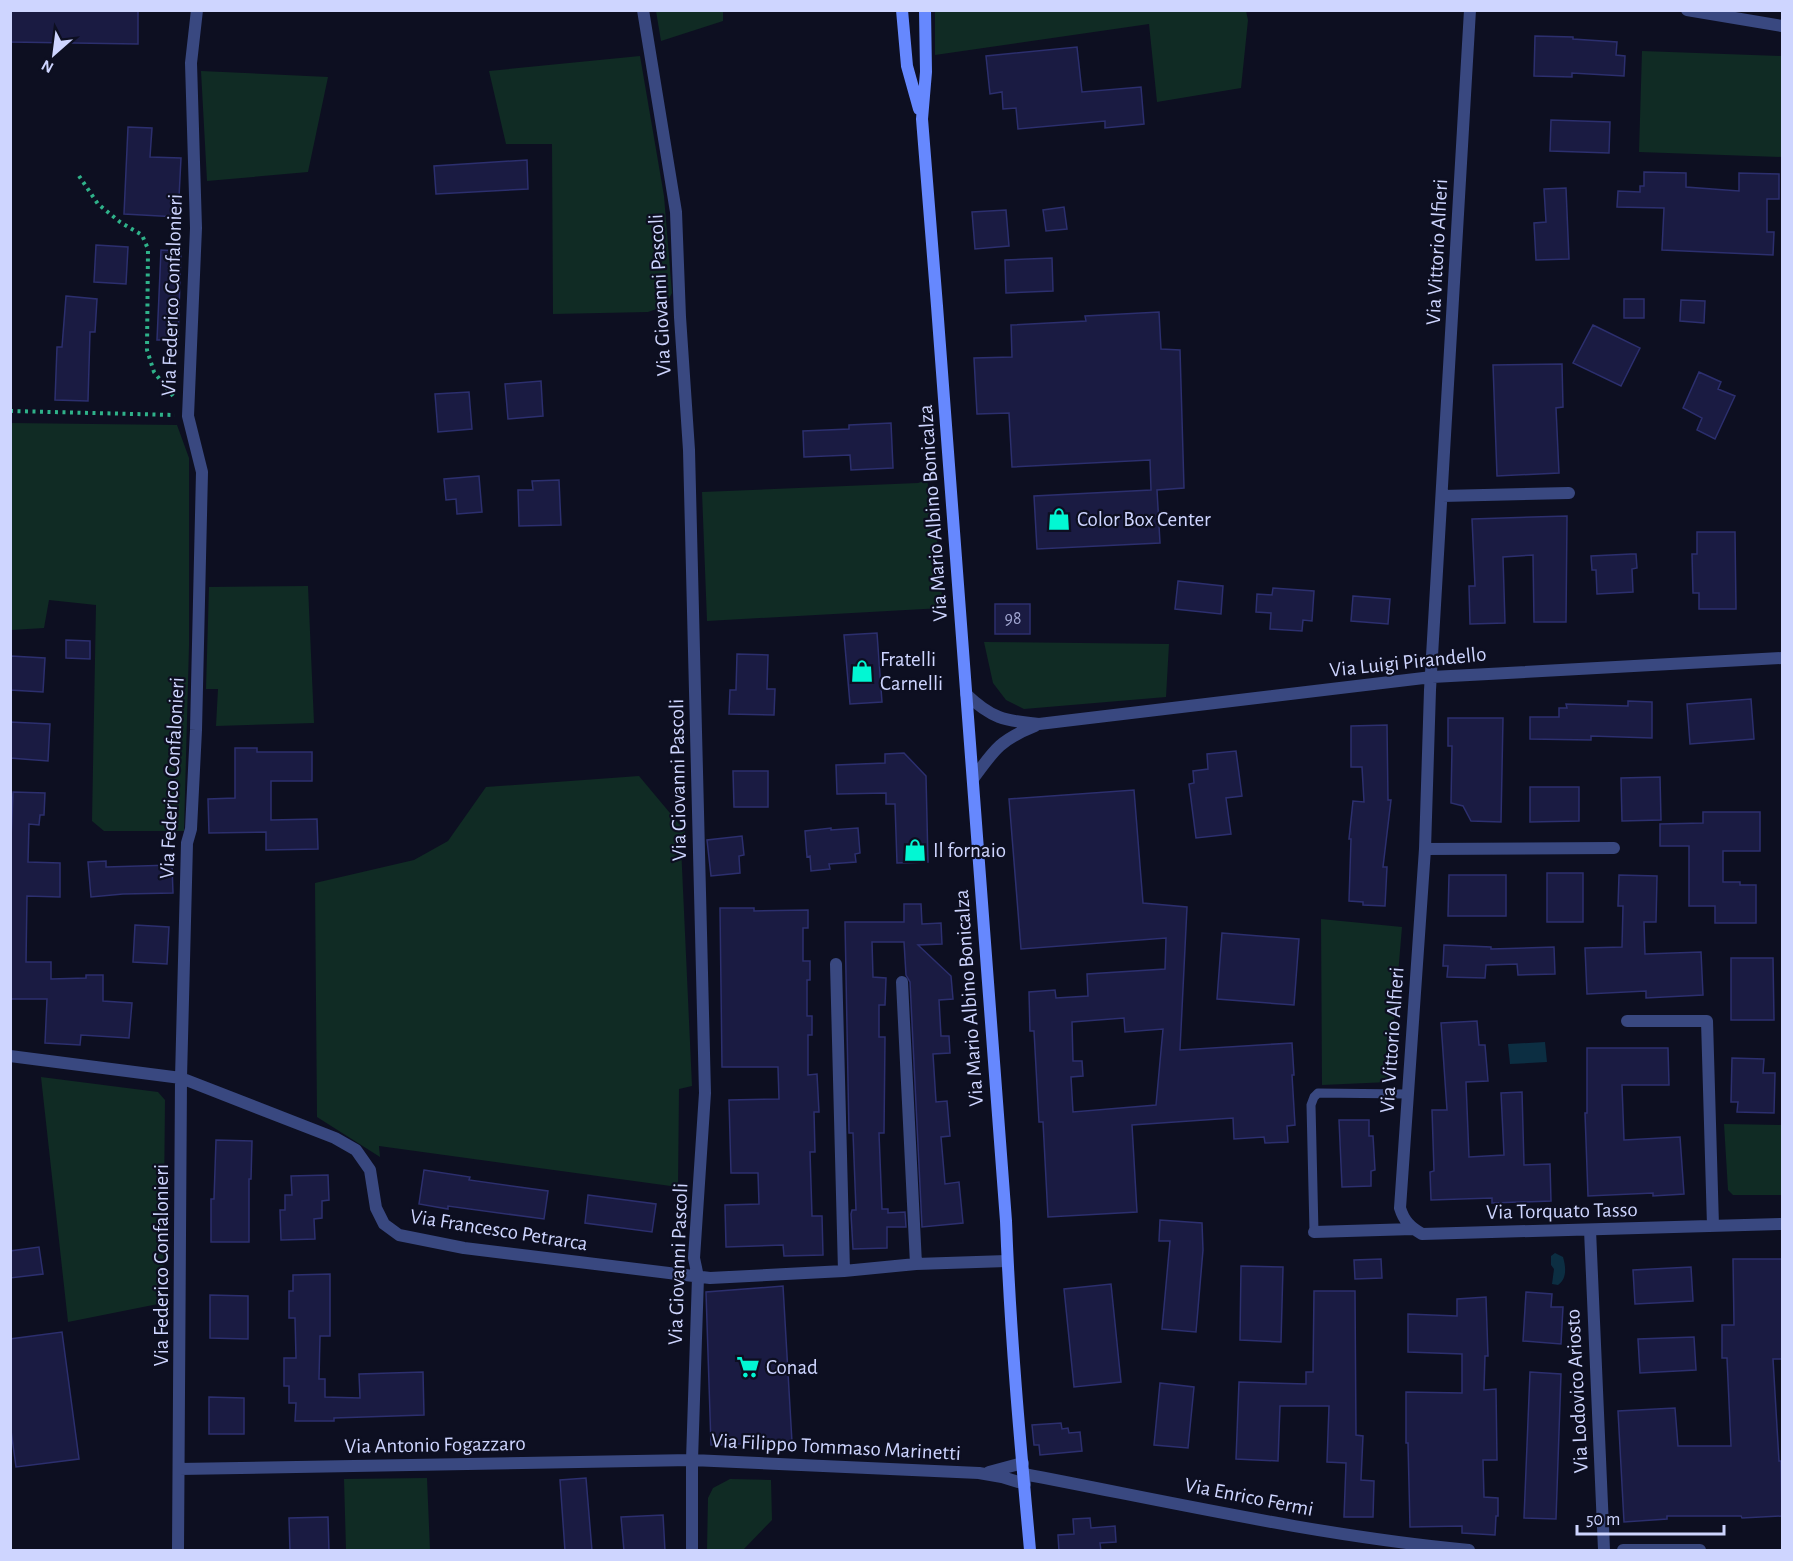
<svg xmlns="http://www.w3.org/2000/svg" width="1793" height="1561" font-family="'Alegreya Sans',sans-serif">
  <style>
    .green { fill: #102b24 }
    .water { fill: #0c2e42 }
    .building { fill: #1a1b42; stroke: #2c2f6e; stroke-width: 1.5; fill-rule: evenodd }
    .lines { fill: none; stroke-linecap: round; stroke-linejoin: round }
    .path { stroke: #2fb28a; stroke-width: 4; stroke-dasharray: 3 4.5; stroke-linecap: butt }
    .service { stroke: #394880; stroke-width: 9 }
    .minor { stroke: #394880; stroke-width: 12 }
    .tertiary { stroke: #394880; stroke-width: 12 }
    .secondary { stroke: #6688fe; stroke-width: 12 }
    .labels { text-anchor: middle; dominant-baseline: central; stroke-width: 4.5; stroke-linejoin: round; paint-order: stroke }
    .number-label { font-size: 18px; fill: #a1a6d0 }
    .street-label { font-size: 21px; fill: #ced5ff; stroke: #0d0f21 }
    .poi-label { font-size: 21px; fill: #ced5ff; stroke: #0d0f21; text-anchor: start }
  </style>
  <rect width="100%" height="100%" fill="#0d0f21"/>
  <!-- green -->
  <path class="green" d="M656,11h67v10l-62,20z
    M935,11h311l2,9 -7,68 -84,14 -8,-78 -214,31z
    M1642,51l140,5v101l-143,-5z
    M640,56l24,140 8,97 -7,13 -17,6 -95,2 -1,-170h-46l-17,-73z
    M201,71l127,6 -20,95 -101,9z
    M11,423l166,2 12,33v188l-5,185h-80l-12,-10 4,-216 -47,-5 -5,28 -33,2z
    M927,480l14,84 1,44 -235,13 -5,-129 216,-9z
    M308,586l6,137 -98,3 2,-37h-12l3,-102z
    M984,642l185,2 -3,53 -142,12 -18,-9 -13,-17z
    M639,776l46,55 -4,15 11,240 -13,3 -1,98 -299,-41 1,11 -63,-40 -2,-234 99,-23 34,-19 38,-54z
    M1321,919l81,8 -13,155 -67,3z
    M41,1077l117,15 7,8 -2,203 -95,19z
    M1724,1124l58,1v70h-49l-5,-5z
    M427,1478l3,72h-84l-2,-71z
    M730,1479l41,1 1,40 -29,30h-36l1,-52 5,-10z"/>
  <!-- water -->
  <path class="water" d="M1545,1042l2,20 -37,2 -2,-20z
    M1555,1253l8,4c3,10 4,22 -5,28l-6,-1 2,-15 -3,-4v-9z"/>
  <!-- building -->
  <path class="building" d="M10,10h128v34l-128,-2z
    M1535,36l38,1v2l44,3 -1,13 9,1 -1,20 -52,-3v4l-38,-1z
    M1077,47l5,45 59,-5 3,37 -39,4v-7l-87,8 -2,-21 -13,1 -1,-17 -12,2 -4,-38z
    M1551,120l59,2 -1,31 -59,-2z
    M128,127l24,1 -2,29 31,1 -3,59 -54,-3z
    M527,160l1,29 -92,5 -2,-28z
    M1644,172l42,1v14l53,4v-18l40,1v25h-12v33h7l-1,23 -111,-5 2,-42 -47,-1 1,-16 22,1v-6h4z
    M1566,188l3,71 -33,1 -2,-37 12,-1 -2,-33z
    M1064,207l3,22 -21,2 -3,-21z
    M1006,210l3,36 -34,3 -3,-37z
    M96,245l32,2 -2,37 -32,-2z
    M161,250l20,1 -3,89h-21z
    M1052,258l1,33 -47,2 -1,-33z
    M66,296l31,3 -2,33h-5l-2,69 -33,-1 2,-53h5z
    M1624,299h20v19h-20z
    M1681,300l24,1 -1,22 -24,-2z
    M1159,312l2,37 19,1 4,138 -27,2 3,53 -123,6 -3,-53 117,-6 -1,-30 -138,7 -3,-54 -32,1 -3,-56 38,-1 -1,-32 75,-4 -1,-5z
    M1593,325l47,23 -19,38 -48,-23z
    M1562,364l1,43 -7,1 3,65 -62,3 -4,-111z
    M1699,372l22,10 -3,7 17,7 -20,43 -18,-9 5,-12 -19,-10z
    M541,381l2,35 -35,3 -3,-35z
    M469,392l3,37 -34,3 -3,-38z
    M891,423l2,45 -42,2 -1,-15 -46,2 -1,-26 46,-2v-4z
    M479,476l3,36 -25,2 -1,-15 -10,1 -2,-21z
    M559,480l2,45 -42,1 -1,-36h15l-1,-9z
    M1567,516l-1,106h-32l-1,-67 -30,2 2,66 -35,1 -1,-38h6l-3,-67z
    M1697,532h38l1,77h-37v-16h-6l-1,-39h5z
    M1631,554h5l1,14 -5,1 1,23 -36,2 -1,-24h-4l-1,-14z
    M1178,581l45,5 -2,28 -46,-5z
    M1273,588l41,3 -2,30 -9,-1 -1,11 -32,-2 1,-16 -15,-1 1,-18 15,1z
    M1353,596l37,3 -2,25 -37,-3z
    M995,604h35v30h-35z
    M877,633l5,69 -32,2 -6,-69z
    M66,640l24,1v18l-24,-1z
    M737,654l31,1 -1,34h8l-1,26 -45,-1 1,-24h6z
    M11,656l34,2 -2,34 -33,-2z
    M1751,699l3,40 -64,5 -3,-40z
    M1628,701l24,1v36l-61,-2v4l-61,-1v-22h29v-9h8l-1,-4 62,2z
    M1448,718h55l-2,104 -30,-1 -8,-15 -12,-3 1,-57h-4z
    M10,722l40,2 -2,37 -38,-3z
    M1387,725l1,75h3l-8,67h4l-2,39 -22,-1v-3l-14,-1 2,-62h-2l4,-38 11,1 -2,-35h-11v-41z
    M235,748h22v4h55v29h-41v39l46,-1 1,30 -52,1v-18l-57,1 -1,-34 27,-1z
    M1236,751l6,45 -16,2 5,36 -35,4 -7,-54 5,-1 -1,-12 15,-2 -1,-15z
    M904,753l22,23 2,86 -31,1 -2,-59h-9v-11l-49,1 -1,-29 49,-2v-9z
    M733,771h35v36h-34z
    M1660,777l1,43 -39,1 -1,-43z
    M1530,787h49v34l-49,1z
    M1134,790l9,113 44,4 -7,143 112,-7 2,32h-2l3,50 -8,1 1,16 -23,1 -1,-6 -30,2 -1,-21 -101,7 5,87 -89,5 -5,-95h-4l-5,-91h-4l-1,-39 26,-2 1,8 32,-2 -1,-22 78,-5 1,-31 -145,11 -12,-150zM1124,1018l1,14 38,-3 -7,76 -83,7 -2,-35 12,-1 -1,-15h-9l-1,-39z
    M13,792l32,1 -1,22h-4l-1,10 -10,-1 -1,38 32,1v34l-33,-1 -1,66h25v17l35,-1v-3h17v26l29,2 -3,35 -48,-3 -1,10 -35,-2 2,-44h-37v-136z
    M1703,812h57v39h-37v31h17v3h16v38h-41v-17h-26v-60h-29v-22l43,-1z
    M831,828v2l27,-2 2,25 -5,1 1,8 -27,2 1,5 -19,2 -1,-15 -3,1 -2,-26z
    M742,836l2,19 -5,1 1,17 -29,3 -4,-36z
    M106,861v6l66,-2 1,28 -50,1 -32,3 -3,-35z
    M1547,873h36v49h-36z
    M1449,875h57v41h-58z
    M1619,875l38,1 -1,46h-12l1,32 56,-2 2,43 -57,3v-7l-59,3 -2,-46 37,-1 1,-41h-5z
    M904,904h17l1,20 19,-1 1,21 -24,1 33,31 2,23 -14,1 2,36h8l1,17 -17,1 3,48 11,-1 3,35 -9,1 4,47 14,-2 4,41 -41,4 -12,-245 -4,-7 -2,-33h-32l1,35 13,1 -1,27h-6v32h6l-1,96h-5l3,76h6v4l17,-1 1,15h-19v21l-34,1 -2,-35 1,-4h4l-3,-77h-4l-4,-211h59z
    M720,908h34v3l54,-1v18h-5v33h7v19h-3v36h5v19h-4v40l9,-1 2,38h-5l1,40h-5l2,64h10l1,39 -39,1 -1,-11 -57,2 -1,-42 34,-1 -1,-31h-27l-2,-73 50,-1 -1,-32h-56z
    M135,925l34,2 -2,37 -34,-2z
    M1222,933l77,6 -5,66 -77,-6z
    M1444,945l47,2v2l63,-2 1,27 -37,1 -1,-11 -31,1 -1,13 -38,-1 1,-11h-5z
    M1731,958h42l1,62h-43z
    M1477,1021l2,24h6l3,36 -22,1 3,75 35,-2 -3,-62 21,-1 2,73 26,-1 1,37 -59,2v-5l-61,2 -1,-28 4,-1 -2,-61h15l-6,-87z
    M1587,1048h81l1,37h-47l2,55 56,-3 4,57 -31,2v-3l-65,3 -3,-83h2z
    M1732,1058l32,1 -1,14h12l-1,40 -37,-1 1,-10h-7z
    M1339,1120h30v16h4l2,34 -4,1v15l-29,1z
    M216,1140l36,1 -1,38h-2v63h-38v-43h3z
    M424,1170l46,7 -1,3 79,11 -4,28 -96,-13v3l-29,-5z
    M328,1175l1,25 -7,1v17l-8,1 1,20 -34,1 -1,-30h5v-15h7l-1,-19z
    M588,1195l68,9 -4,28 -67,-9z
    M1160,1220l42,3 1,27 -7,82 -34,-3 8,-88h-11z
    M39,1247l4,27 -33,4v-27z
    M1381,1259l1,19 -27,1 -1,-19z
    M1733,1259h49v100h-9l6,102h2l1,55 -40,2 -1,-2h-74v3l-43,3 -6,-111 57,-3 3,38h53l-4,-88h-5v-33h12z
    M1241,1266l42,1 -2,75 -41,-2z
    M1691,1267l2,34 -58,3 -2,-34z
    M330,1274v62h-10l-1,43h6v18l35,1 -1,-24 64,-2 1,43 -90,3v3h-39l1,-18h-7v-17h-5v-28h12l-1,-40h-6v-27h4v-16z
    M1111,1284l10,98 -47,5 -10,-98z
    M783,1286l9,156 -81,3 -5,-153z
    M1314,1291h41l1,144 7,1 -2,44 13,1 -1,36h-29l2,-54 -19,-1 2,-56h-49l-2,55 -42,-2 3,-77 67,2v-12h7z
    M1526,1292l26,2 -1,13h12l-2,37 -38,-3z
    M210,1295l38,1v43l-38,-1z
    M1486,1297l2,59h-3l-1,34 12,-1 1,71h-14l1,37 14,1v18h-2l-1,19 -33,-2v-7l-52,1 -2,-84h-2v-51l56,1v-39l-54,-2v-38l49,2v-17z
    M62,1332l17,127 -63,8 -6,-44v-84z
    M1694,1337l2,33 -56,3 -2,-34z
    M1530,1372l31,2 -5,145 -32,-1z
    M1160,1383l34,4 -6,61 -34,-3z
    M209,1397l35,1v36h-35z
    M1061,1423l1,6 6,-1 1,5 11,-1 2,19 -42,4 -1,-10h-5l-2,-20z
    M586,1478l6,73h-27l-5,-71z
    M663,1515l2,36h-41l-3,-34z
    M328,1517l1,34h-39l-1,-33z
    M1090,1518l1,10 24,-2 1,16 -16,1 1,8h-42l-1,-16 16,-1 -1,-15z"/>
  <g class="lines">
    <!-- path -->
    <path class="path" d="M79,176l19,28 22,18 22,13 6,14 -1,101 7,22 19,24
      M10,411l165,4"/>
    <!-- service -->
    <path class="service" d="M1314,1232l-3,-127 3,-8 4,-4 89,1"/>
    <!-- minor -->
    <path class="minor" d="M643,10l33,202 4,105 9,133 16,643 -11,165 4,19 -6,183v90
      M1470,10l-40,680 -5,159 -25,359c4,13 10,19 22,26l360,-10
      M1442,496l127,-3
      M966,694c25,24 38,27 73,30l393,-47 350,-19
      M973,779c21,-29 27,-39 62,-53
      M1425,849l189,-1
      M836,964l8,307
      M902,982l14,282
      M1627,1021h80l6,205
      M10,1056l171,22 154,60 21,12 14,20 6,38 8,16 15,11 65,13 246,30 134,-7 72,-7 91,-3
      M1590,1230l14,320
      M1314,1232l99,-3
      M179,1469l513,-9 287,13 23,4 23,7
      M989,1472l34,-9
      M1024,1474c147,28 295,62 445,76
      M178,1550l3,-472 6,-235 4,-14 5,-99 6,-258 -14,-56 8,-188 -5,-165 6,-53
      M1623,1550h77"/>
    <!-- tertiary -->
    <path class="tertiary" d="M1687,10l95,16"/>
    <!-- secondary -->
    <path class="secondary" d="M902,10l5,56 12,43
      M925,10l1,62 -4,47 15,187 69,915c4,110 14,220 24,329"/>
  </g>
  <!-- icons -->
  <defs>
    <g id="shop-bare" transform="scale(1.8)"><path d="M-5-2.5h2.3a2.7 3.5 0 0 1 5.4 0H5L5.5 6h-11ZM-1.5-2.5h3a1.5 2.3 0 0 0-3 0Z" fill="#02f7d3" stroke="#0d0f21" stroke-width="2.5" paint-order="stroke"/></g>
    <g id="supermarket-bare" transform="scale(1.8)"><path d="M-6-5.5h2.5l.6 2H6L4.5 2H-2.5L-4.4-4H-6ZM-1.5 3.2a1.3 1.3 0 1 0 .1 0ZM3 3.2a1.3 1.3 0 1 0 .1 0Z" fill="#02f7d3" stroke="#0d0f21" stroke-width="2.5" paint-order="stroke"/></g>
  </defs>
  <g fill-rule="evenodd">
    <use href="#shop-bare" x="1059" y="519"/>
    <use href="#shop-bare" x="862" y="671"/>
    <use href="#shop-bare" x="915" y="850"/>
    <use href="#supermarket-bare" x="748" y="1367"/>
  </g>
  <g class="labels">
    <!-- number labels -->
    <g class="number-label">
      <text x="1013" y="619">98</text>
    </g>
    <!-- street labels -->
    <g class="street-label">
      <text transform="translate(1437 252) rotate(-87)">Via Vittorio Alfieri</text>
      <text transform="translate(172 295) rotate(-88)">Via Federico Confalonieri</text>
      <text transform="translate(660 295) rotate(-93)">Via Giovanni Pascoli</text>
      <text transform="translate(933 513) rotate(-94)">Via Mario Albino Bonicalza</text>
      <text transform="translate(1408 662) rotate(-6)">Via Luigi Pirandello</text>
      <text transform="translate(172 778) rotate(-87)">Via Federico Confalonieri</text>
      <text transform="translate(678 780) rotate(-91)">Via Giovanni Pascoli</text>
      <text transform="translate(969 998) rotate(-94)">Via Mario Albino Bonicalza</text>
      <text transform="translate(1392 1040) rotate(-86)">Via Vittorio Alfieri</text>
      <text transform="translate(1562 1211) rotate(-1)">Via Torquato Tasso</text>
      <text transform="translate(499 1230) rotate(9)">Via Francesco Petrarca</text>
      <text transform="translate(678 1264) rotate(-88)">Via Giovanni Pascoli</text>
      <text transform="translate(161 1265) rotate(-90)">Via Federico Confalonieri</text>
      <text transform="translate(1577 1391) rotate(-93)">Via Lodovico Ariosto</text>
      <text transform="translate(435 1445) rotate(-1)">Via Antonio Fogazzaro</text>
      <text transform="translate(836 1447) rotate(3)">Via Filippo Tommaso Marinetti</text>
      <text transform="translate(1249 1497) rotate(11)">Via Enrico Fermi</text>
    </g>
    <!-- poi labels -->
    <g class="poi-label">
      <text x="1077" y="519">Color Box Center</text>
      <text x="880" y="659">Fratelli<tspan x="880" dy="24">Carnelli</tspan></text>
      <text x="933" y="850">Il fornaio</text>
      <text x="766" y="1367">Conad</text>
    </g>
  </g>
  <!-- border -->
  <rect width="1793" height="1561" fill="none" stroke="#ced5ff" stroke-width="24"/>
  <!-- north arrow -->
  <g transform="translate(54 54) rotate(208)" stroke="#0d0f21" stroke-width="4.5" paint-order="stroke">
  <path d="M0-4.5L10 22L0 15L-10 22Z" fill="#ced5ff"/>
  <text y="-9" font-size="16" font-weight="bold" text-anchor="middle" fill="#ced5ff">N</text>
  </g>
  <!-- scale -->
  <path d="M1577 1525v9h147v-9" fill="none" stroke="#ced5ff" stroke-width="3"/>
  <text x="1586" y="1525" font-size="18" fill="#ced5ff" stroke="#0d0f21" stroke-width="4.5" paint-order="stroke">50 m</text>
</svg>
